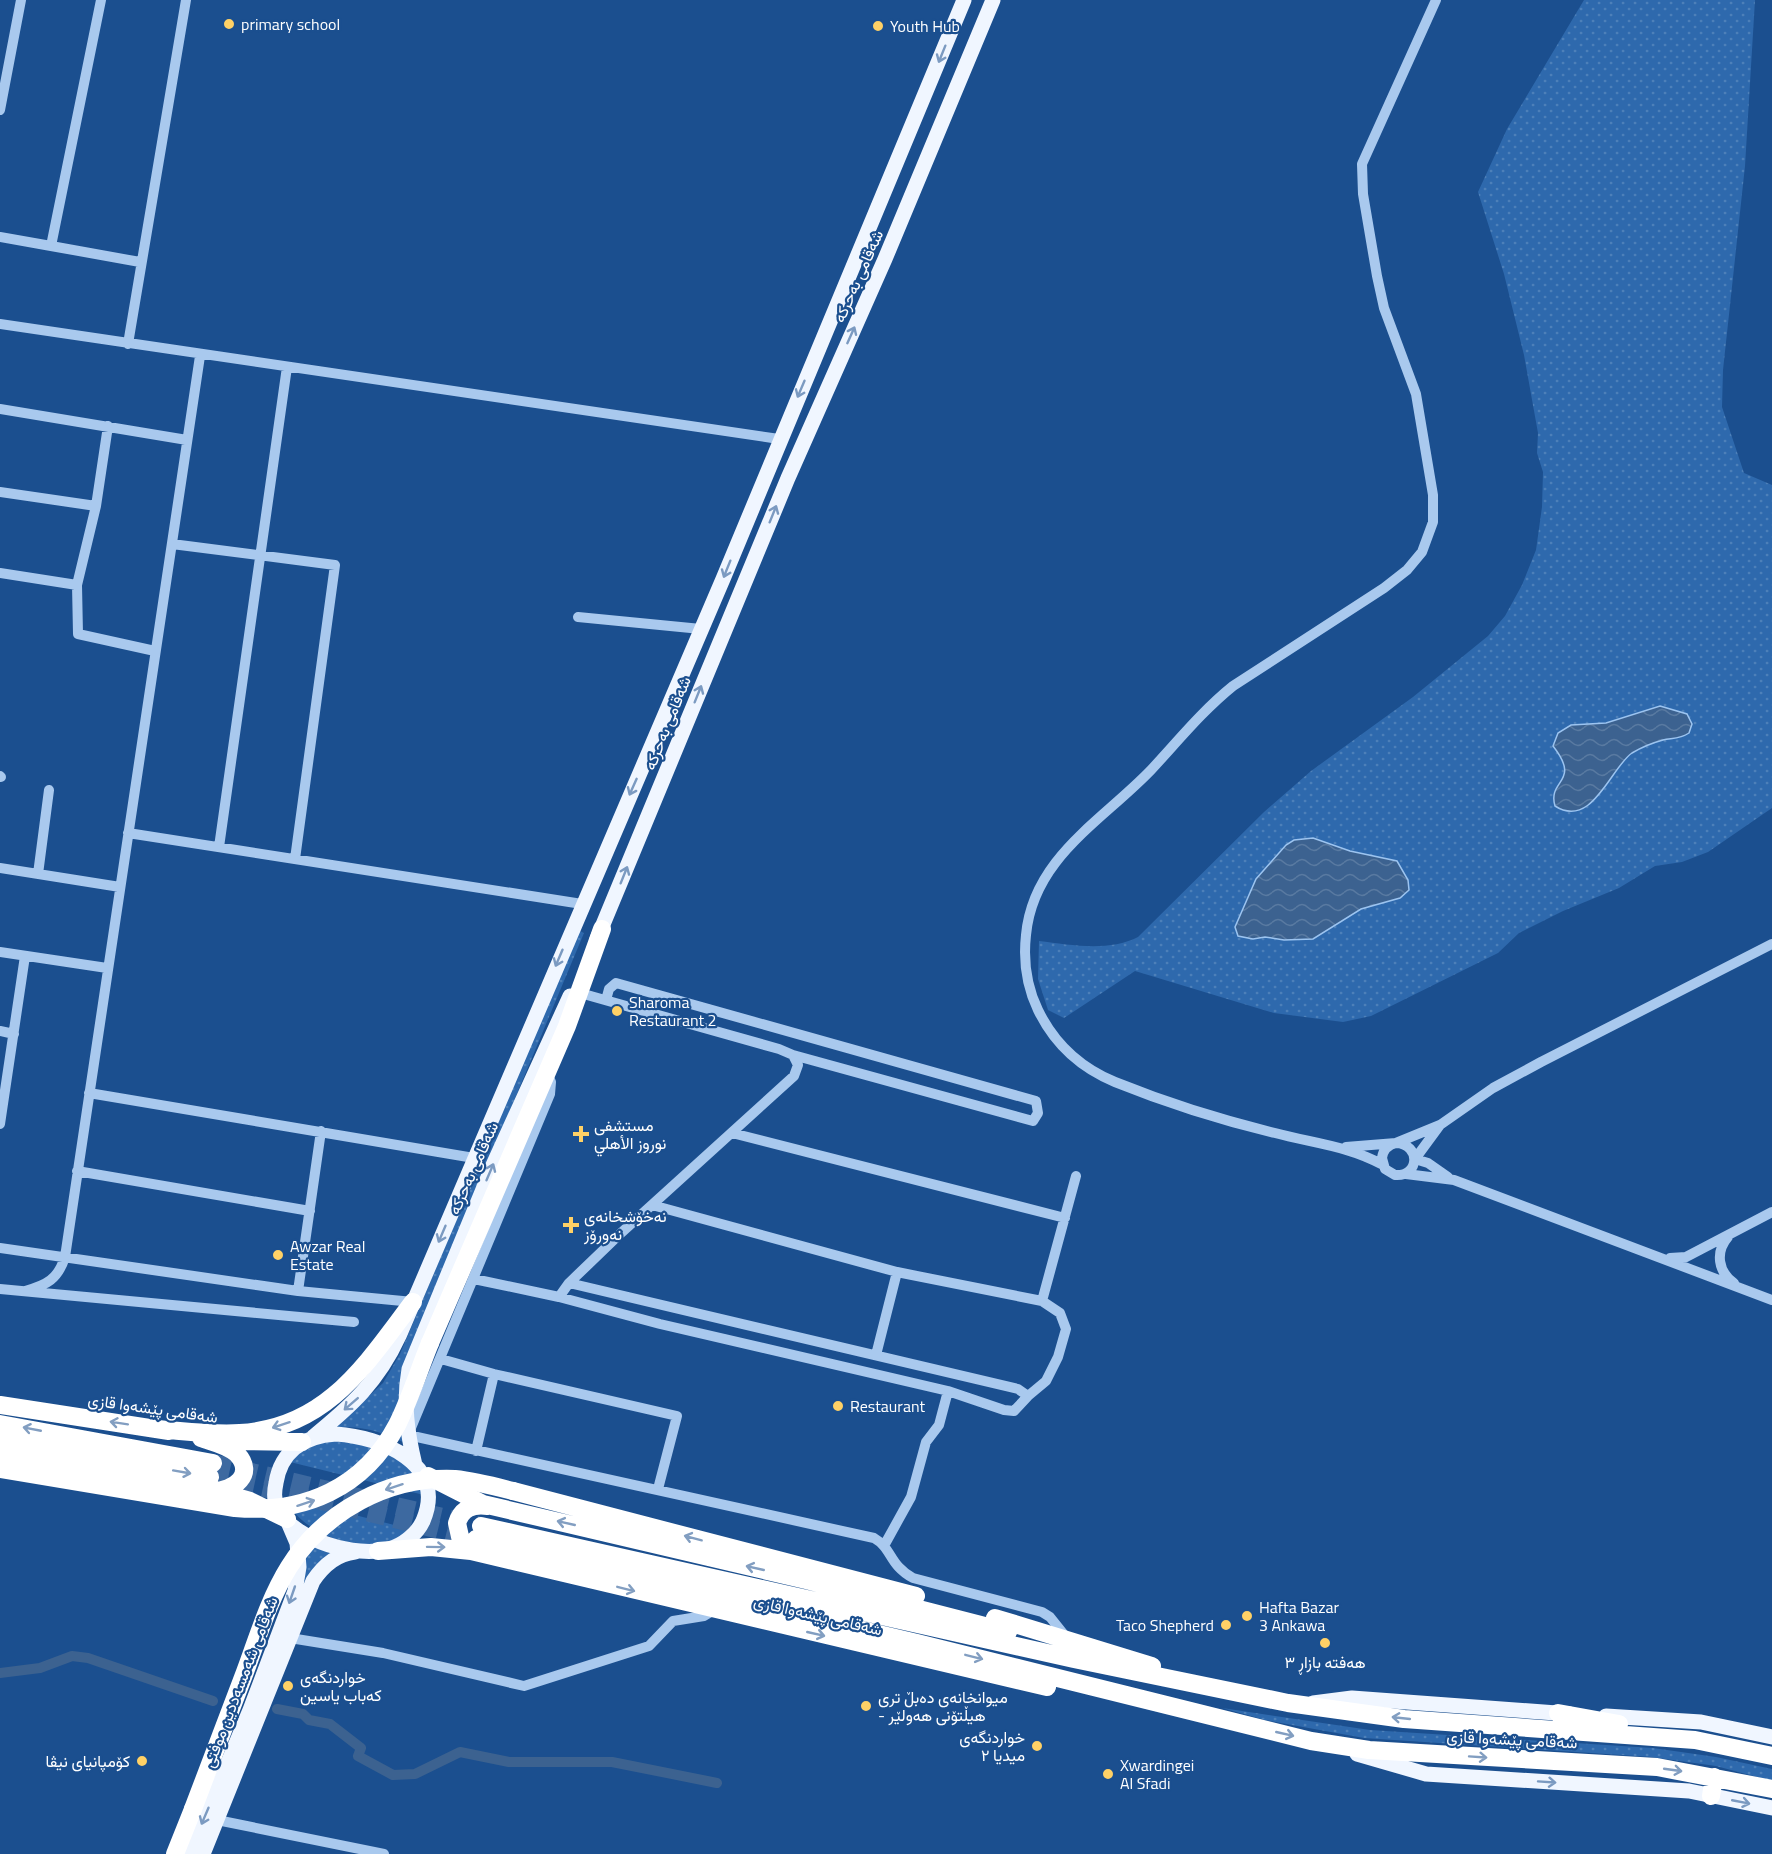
<svg xmlns="http://www.w3.org/2000/svg" width="1772" height="1854" font-family="'Titillium Web',Vazirmatn,sans-serif">
  <style>
    .grass { fill: url(#grass-dots) }
    .water { fill: url(#water-waves); stroke: #9cc4f0; stroke-width: 1.5 }
    .lines { fill: none; stroke-linecap: round; stroke-linejoin: round }
    .canal { stroke: #3c6290; stroke-width: 10 }
    .highway-tunnel { stroke: #3d69a0; stroke-width: 18; stroke-dasharray: 18 9; stroke-linecap: butt }
    .minor { stroke: #a9c9ee; stroke-width: 10 }
    .major { stroke: #f0f6ff; stroke-width: 15 }
    .highway { stroke: #fff; stroke-width: 18 }
    .highway-bridge { stroke: #fff; stroke-width: 18 }
    .oneway { stroke: #7b9ac1 }
    .oneway2 { stroke: #829ec1 }
    .poi-dot { fill: #ffd166; stroke: #1b4f8f; stroke-width: 2 }
    .labels { text-anchor: middle; dominant-baseline: central; stroke-width: 4.5; stroke-linejoin: round; paint-order: stroke }
    .poi-label { font-size: 16px; fill: #fff; stroke: #1b4f8f; text-anchor: start }
    .street-label { font-size: 16px; fill: #fff; stroke: #1b4f8f }
  </style>
  <defs>
    <pattern id="grass-dots" width="8" height="8" patternUnits="userSpaceOnUse" patternTransform="scale(1.5)"><rect width="8" height="8" fill="#2e69ad"/><path d="M2 2h.1M6 6h.1" fill="none" stroke="#4d80b9" stroke-width="1.8" stroke-linecap="round"/></pattern>
    <pattern id="water-waves" width="16" height="10" patternUnits="userSpaceOnUse" patternTransform="scale(1.5)"><rect width="16" height="10" fill="#3c6290"/><path d="M0 5q4-4 8 0t8 0" fill="none" stroke="#597aa1"/></pattern>
  </defs>
  <rect width="100%" height="100%" fill="#1b4f8f"/>
  <!-- grass -->
  <path class="grass" d="M1584,0h171l-10,166 -22,204 -1,37 22,66 28,12v323l-64,44 -26,10 -27,4 -36,22 -56,23 -44,22 -21,20 -127,63 -28,6 -69,-9 -139,-42 -71,47 -16,-8 -10,-31 1,-38c32,4 70,11 99,-4l126,-125 47,-41 102,-74 75,-61 17,-20 17,-31 14,-35 6,-43 1,-35 -6,-19 1,-20 -14,-78 -20,-81 -26,-82 29,-63z
    M578,930l6,3 -179,429c-9,29 -4,52 2,82 -25,-12 -45,-19 -73,-16l49,-45 17,-29z
    M327,1441c27,0 66,7 85,27 6,6 9,19 12,27l-134,-33 8,-11z
    M284,1497l126,32c-35,33 -107,9 -126,-32z
    M299,1540l34,14 -29,33 1,-14z
    M1222,1708l148,22 283,18 63,9 56,12v12l-56,-15 -65,-9 -287,-19 -99,-18z"/>
  <!-- water -->
  <path class="water" d="M1660,706l27,8 5,10 -3,9c-9,6 -16,5 -26,7 -11,3 -21,7 -31,13 -21,14 -40,77 -77,53 -8,-27 27,-23 -2,-60l5,-13 13,-8 35,-2z
    M1313,838l37,13 47,10 11,19 1,10 -9,8 -39,11 -48,30 -29,1 -19,-3 -12,2 -15,-3 -3,-9 21,-48 30,-34 8,-5z"/>
  <g class="lines">
    <!-- canal -->
    <path class="canal" d="M0,1673l40,-5 32,-12 16,2 125,43
      M277,1709l26,5 6,6 21,4 31,24 -3,8 35,19 22,-1 45,-22 49,10h103l105,21"/>
    <!-- highway-tunnel -->
    <path class="highway-tunnel" d="M213,1463l268,63
      M210,1477l91,19 171,42"/>
    <!-- minor -->
    <path class="minor" d="M101,0l-50,246 89,16
      M0,110l21,-110
      M0,237l51,9
      M0,324l779,115
      M128,344l58,-344
      M0,409l187,31
      M108,426l-12,80 -19,79 1,49 77,17
      M0,492l96,14
      M172,544l163,21 -40,294
      M0,573l77,12
      M578,617l123,12
      M0,776l1,1
      M128,833l454,71
      M219,847l68,-480
      M0,868l120,19
      M38,874l11,-84
      M0,952l107,16
      M606,1000l3,-11 7,-6 420,118 2,12 -5,8 -240,-66
      M0,1031l14,3
      M547,1073l4,9 -1,12 -142,341 466,103c19,11 14,26 39,40l129,34 8,5 16,20
      M89,1093l385,65
      M0,1124l25,-168
      M1440,1125l-25,34 13,4 20,14
      M732,1133l333,85
      M1346,1147l50,-4c25,1 24,34 -1,32l-10,-6 -3,-11c1,-8 6,-13 14,-15l44,-18 53,-37 48,-26 231,-118
      M1383,1165c-34,-19 -71,-22 -108,-32 -54,-13 -108,-30 -160,-51 -34,-14 -61,-39 -77,-72 -12,-25 -15,-48 -12,-75 7,-77 76,-114 125,-165 27,-29 51,-59 82,-84l151,-98 23,-18 15,-18 11,-30v-27l-17,-101 -32,-86 -7,-32 -14,-82 -1,-30 74,-164
      M77,1171l233,40
      M1406,1174l48,6 318,120
      M652,1205l245,67 145,29 34,-125
      M1728,1237c-13,15 -10,35 6,46
      M0,1248l298,43 115,11
      M1670,1258l16,-1 86,-45
      M474,1279l85,18 101,27 288,67 56,19 10,1 14,-15 -10,-7 -449,-106
      M0,1289l354,33
      M25,1291c22,-6 33,-12 40,-34l135,-901
      M298,1291l23,-160
      M559,1297l10,-14 52,-50 173,-157 4,-11 -5,-10 -14,-6 -199,-56
      M876,1355l21,-83
      M441,1359l53,15 183,42 -19,73
      M1028,1396l18,-15 12,-24 8,-28 -6,-16 -18,-12
      M476,1451l18,-77
      M885,1544l26,-47 15,-55 13,-17 9,-34
      M290,1638l93,15 141,33 125,-40 24,-25 31,-5 10,-6
      M217,1820l167,34"/>
    <!-- major -->
    <path class="major" d="M597,939l191,-461 97,-219 108,-259
      M336,1434c45,3 112,29 87,87 -6,13 -20,24 -34,28 -33,9 -93,-8 -111,-39 -4,-8 -4,-18 -2,-27 5,-33 29,-47 60,-49z
      M313,1437c38,-31 65,-55 86,-101l324,-757 241,-579
      M415,1465c-8,-33 -12,-62 -6,-96l84,-204 77,-169
      M1313,1703l39,-5 218,16
      M1606,1716l95,6 71,15
      M1357,1754l69,20 263,17 83,17
      M190,1854l60,-144 45,-119 4,-24 -2,-24 -9,-21
      M203,1854l110,-273c10,-15 24,-27 42,-29"/>
    <!-- highway -->
    <path class="highway" d="M430,1343l137,-317 35,-97
      M0,1405l169,26
      M0,1424l213,39
      M157,1429c27,2 56,6 83,4 87,-5 126,-69 173,-131
      M201,1438c11,4 27,7 36,16 19,20 -3,37 -24,37
      M0,1441l210,36
      M244,1441l58,1
      M0,1457l229,38 21,6 37,18
      M428,1476l55,28 323,76 202,52
      M513,1491l403,105
      M481,1526l593,133 214,44 116,16 291,21 77,16
      M476,1539l441,104 394,98 58,9 288,17 115,22
      M378,1551l53,-4 40,4 576,136
      M477,1551l-16,-10 -4,-18c5,-15 15,-19 31,-17
      M995,1618l157,48
      M1558,1713l61,11
      M1711,1796l3,-19
      M175,1854l18,-45"/>
    <!-- highway-bridge -->
    <path class="highway-bridge" d="M0,1469l235,39c69,6 129,-20 162,-83 13,-26 22,-55 33,-82
      M193,1809c17,-46 35,-91 52,-137 13,-35 24,-73 44,-105 35,-56 100,-91 166,-88 20,2 39,7 58,12"/>
  </g>
  <!-- one-way arrows -->
  <defs><path id="oneway-shaft" d="M-6 0H5M1.5-3L5.5 0L1.5 3" fill="none" stroke-width="1.6" stroke-linecap="round" stroke-linejoin="round" transform="scale(1.5)"/></defs>
  <g class="oneway">
    <use href="#oneway-shaft" transform="translate(942 54) rotate(112)"/>
    <use href="#oneway-shaft" transform="translate(851 335) rotate(-66)"/>
    <use href="#oneway-shaft" transform="translate(801 389) rotate(113)"/>
    <use href="#oneway-shaft" transform="translate(773 514) rotate(-68)"/>
    <use href="#oneway-shaft" transform="translate(727 569) rotate(112)"/>
    <use href="#oneway-shaft" transform="translate(698 694) rotate(-68)"/>
    <use href="#oneway-shaft" transform="translate(633 787) rotate(114)"/>
    <use href="#oneway-shaft" transform="translate(624 875) rotate(-68)"/>
    <use href="#oneway-shaft" transform="translate(559 958) rotate(113)"/>
    <use href="#oneway-shaft" transform="translate(490 1172) rotate(-67)"/>
    <use href="#oneway-shaft" transform="translate(442 1234) rotate(113)"/>
    <use href="#oneway-shaft" transform="translate(351 1404) rotate(139)"/>
    <use href="#oneway-shaft" transform="translate(292 1595) rotate(109)"/>
    <use href="#oneway-shaft" transform="translate(1547 1782) rotate(4)"/>
    <use href="#oneway-shaft" transform="translate(1741 1802) rotate(11)"/>
    <use href="#oneway-shaft" transform="translate(205 1816) rotate(113)"/>
  </g>
  <g class="oneway2">
    <use href="#oneway-shaft" transform="translate(119 1423) rotate(-171)"/>
    <use href="#oneway-shaft" transform="translate(281 1425) rotate(162)"/>
    <use href="#oneway-shaft" transform="translate(32 1429) rotate(-169)"/>
    <use href="#oneway-shaft" transform="translate(182 1472) rotate(10)"/>
    <use href="#oneway-shaft" transform="translate(394 1487) rotate(162)"/>
    <use href="#oneway-shaft" transform="translate(306 1503) rotate(-18)"/>
    <use href="#oneway-shaft" transform="translate(566 1523) rotate(-167)"/>
    <use href="#oneway-shaft" transform="translate(693 1538) rotate(-165)"/>
    <use href="#oneway-shaft" transform="translate(436 1547) rotate(1)"/>
    <use href="#oneway-shaft" transform="translate(755 1568) rotate(-167)"/>
    <use href="#oneway-shaft" transform="translate(626 1589) rotate(14)"/>
    <use href="#oneway-shaft" transform="translate(816 1634) rotate(13)"/>
    <use href="#oneway-shaft" transform="translate(974 1657) rotate(14)"/>
    <use href="#oneway-shaft" transform="translate(1401 1718) rotate(-174)"/>
    <use href="#oneway-shaft" transform="translate(1285 1734) rotate(13)"/>
    <use href="#oneway-shaft" transform="translate(1478 1757) rotate(4)"/>
    <use href="#oneway-shaft" transform="translate(1673 1770) rotate(8)"/>
  </g>
  <!-- markers -->
  <g class="poi-dot">
    <circle cx="229" cy="24" r="6"/>
    <circle cx="878" cy="26" r="6"/>
    <circle cx="617" cy="1011" r="6"/>
    <path d="M578 1125h6v6h6v6h-6v6h-6v-6h-6v-6h6z"/>
    <path d="M568 1216h6v6h6v6h-6v6h-6v-6h-6v-6h6z"/>
    <circle cx="278" cy="1255" r="6"/>
    <circle cx="838" cy="1406" r="6"/>
    <circle cx="1247" cy="1616" r="6"/>
    <circle cx="1226" cy="1625" r="6"/>
    <circle cx="1325" cy="1643" r="6"/>
    <circle cx="288" cy="1686" r="6"/>
    <circle cx="866" cy="1706" r="6"/>
    <circle cx="1037" cy="1746" r="6"/>
    <circle cx="142" cy="1761" r="6"/>
    <circle cx="1108" cy="1774" r="6"/>
  </g>
  <g class="labels">
    <!-- poi labels -->
    <g class="poi-label">
      <text x="241" y="24">primary school</text>
      <text x="890" y="26">Youth Hub</text>
      <text x="629" y="1002">Sharoma<tspan x="629" dy="18">Restaurant 2</tspan></text>
      <text x="594" y="1125">مستشفى<tspan x="594" dy="18">نوروز الأهلي</tspan></text>
      <text x="584" y="1216">نەخۆشخانەی<tspan x="584" dy="18">نەورۆز</tspan></text>
      <text x="290" y="1246">Awzar Real<tspan x="290" dy="18">Estate</tspan></text>
      <text x="850" y="1406">Restaurant</text>
      <text x="1259" y="1607">Hafta Bazar<tspan x="1259" dy="18">3 Ankawa</tspan></text>
      <text x="1214" y="1625" text-anchor="end">Taco Shepherd</text>
      <text x="1325" y="1662" text-anchor="middle">هەفتە بازاڕ ٣</text>
      <text x="300" y="1677">خواردنگەی<tspan x="300" dy="18">کەباب یاسین</tspan></text>
      <text x="878" y="1697">میوانخانەی دەبڵ تری<tspan x="878" dy="18">- هیڵتۆنی هەولێر</tspan></text>
      <text x="1025" y="1737" text-anchor="end">خواردنگەی<tspan x="1025" dy="18">میدیا ٢</tspan></text>
      <text x="130" y="1761" text-anchor="end">کۆمپانیای نیڤا</text>
      <text x="1120" y="1765">Xwardingei<tspan x="1120" dy="18">Al Sfadi</tspan></text>
    </g>
    <!-- street labels -->
    <g class="street-label">
      <text transform="translate(858 276) rotate(-66)">شەقامی بەحرکە</text>
      <text transform="translate(667 723) rotate(-68)">شەقامی بەحرکە</text>
      <text transform="translate(473 1168) rotate(-66)">شەقامی بەحرکە</text>
      <text transform="translate(153 1408) rotate(8)">شەقامی پێشەوا قازی</text>
      <text transform="translate(818 1615) rotate(13)">شەقامی پێشەوا قازی</text>
      <text transform="translate(240 1682) rotate(-69)">شەقامی شەمسەددین موفتی</text>
      <text transform="translate(1512 1739) rotate(3)">شەقامی پێشەوا قازی</text>
    </g>
  </g>
</svg>
